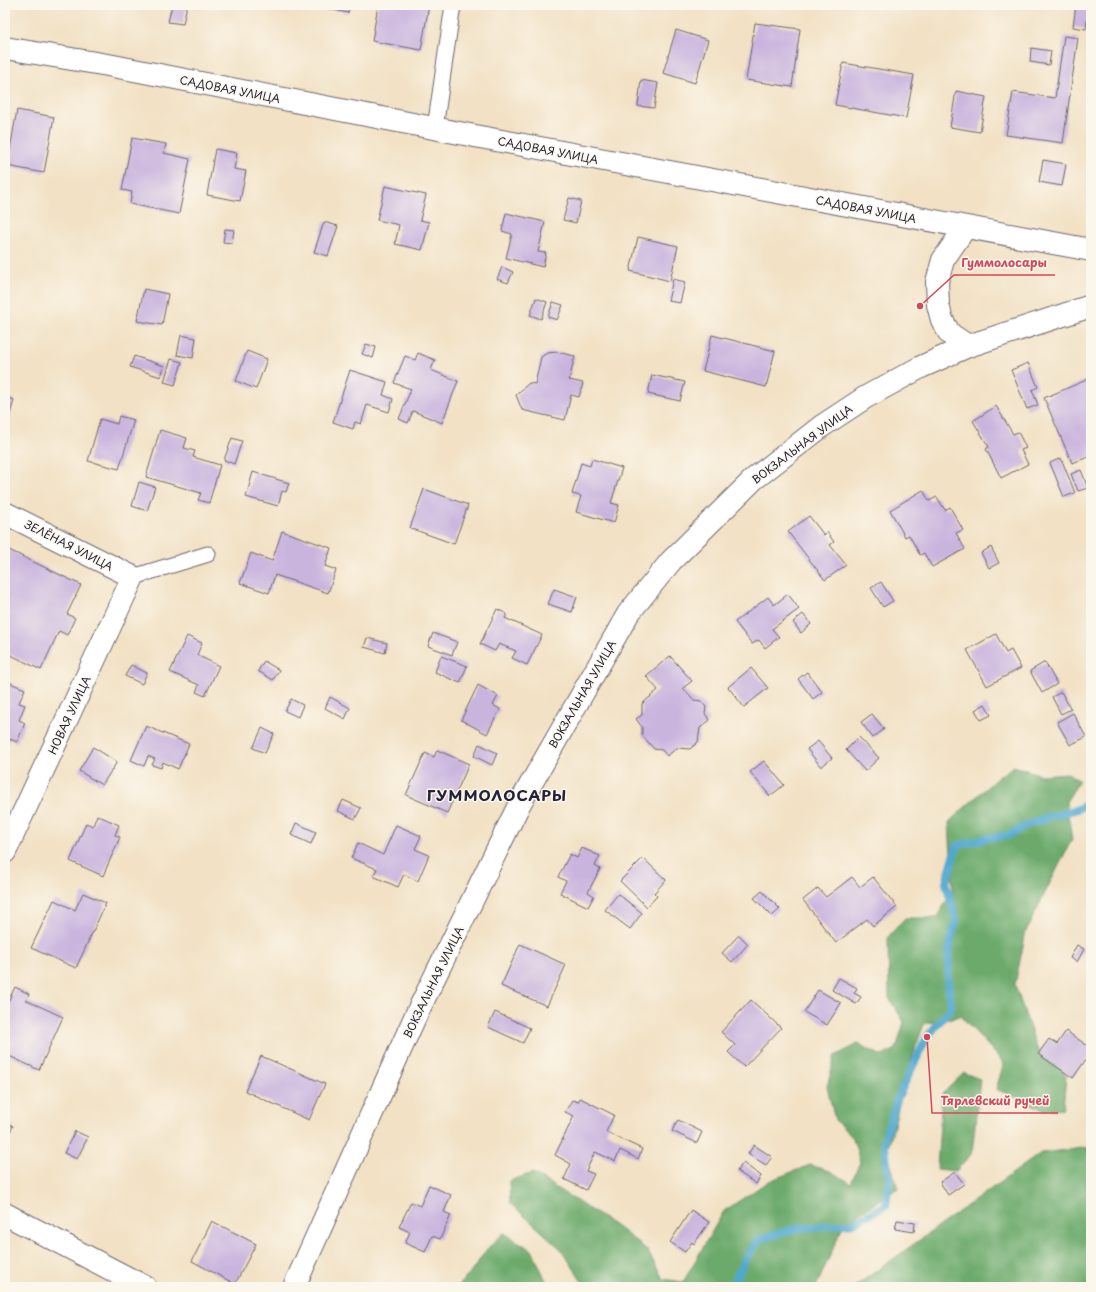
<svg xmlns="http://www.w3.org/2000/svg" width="1096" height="1292" font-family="'Playpen Sans',sans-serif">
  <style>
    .forest { fill: #6caa6c; stroke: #476654 }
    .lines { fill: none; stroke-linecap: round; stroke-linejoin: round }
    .stream { stroke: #51a8ce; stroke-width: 8 }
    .building { fill: #c9b4de }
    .service-casing { stroke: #6b656b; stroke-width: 17 }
    .minor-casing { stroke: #6b656b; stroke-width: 24 }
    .service { stroke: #fff; stroke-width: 15 }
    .minor { stroke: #fff; stroke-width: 22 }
    .labels { text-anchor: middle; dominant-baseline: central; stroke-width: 3; stroke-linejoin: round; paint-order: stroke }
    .street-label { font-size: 11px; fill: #22223b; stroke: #fbf7ec }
    .district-label { font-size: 15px; font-weight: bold; letter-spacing: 1px; fill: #22223b; stroke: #fbf7ec }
    .leader { fill: none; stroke: #d1495b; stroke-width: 1.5 }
    .callout-dot { fill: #d1495b; stroke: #fbf7ec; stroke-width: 1.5 }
    .callout-label { font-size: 12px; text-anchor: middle; font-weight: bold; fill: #d1495b; stroke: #fbf7ec; stroke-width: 3; stroke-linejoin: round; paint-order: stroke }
  </style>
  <rect width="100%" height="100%" fill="#fbf7ec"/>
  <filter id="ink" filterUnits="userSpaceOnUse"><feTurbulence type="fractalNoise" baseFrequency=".025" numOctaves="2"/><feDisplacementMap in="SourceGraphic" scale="8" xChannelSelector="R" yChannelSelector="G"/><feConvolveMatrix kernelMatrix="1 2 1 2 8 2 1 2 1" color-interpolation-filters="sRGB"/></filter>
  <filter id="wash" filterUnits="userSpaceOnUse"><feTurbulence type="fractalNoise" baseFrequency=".012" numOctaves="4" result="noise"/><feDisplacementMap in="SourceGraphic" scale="16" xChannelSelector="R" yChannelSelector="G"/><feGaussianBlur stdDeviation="0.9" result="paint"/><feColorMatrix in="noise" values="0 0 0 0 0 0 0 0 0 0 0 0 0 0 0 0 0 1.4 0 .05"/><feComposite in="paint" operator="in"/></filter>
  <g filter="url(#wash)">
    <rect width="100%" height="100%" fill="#f2e1c4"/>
    <!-- forest -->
    <path class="forest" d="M1014,766l27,9 27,-2 11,8 -13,21 6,37 -46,92 -11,54 23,66 15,9 13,16 -3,32 -18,2 -49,-21 8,-26 -43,-47 -37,8 -16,45 -21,84 11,35 -54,36 -28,63h-230l-25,-38 -51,-46 -1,-22 24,-8 87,56 27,21 16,29 20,3 41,-71 45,-30 41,-16 20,6 21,12 9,-21 -7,-24 -18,-18 -8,-33 8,-31 23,-12 24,12 14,-7 8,-27 -15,-24 -1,-61 17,-19h31l17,-27 -4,-69 49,-45z
      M964,1073l16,6 -8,74 -16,18 -19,-2 5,-75z
      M1091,1147v140h-237l187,-134z
      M504,1233l28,17 17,37h-93l13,-12 18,-26z"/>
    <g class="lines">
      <!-- stream -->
      <path class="stream" d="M731,1287l16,-31 12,-16 34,-11 60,-6 33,-18 3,-27 -5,-38 14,-43 29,-60 24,-29 -3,-27 1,-31 7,-30 -10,-37 11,-37 25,-7 28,-4 15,-9 24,-9 29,-8 13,-7"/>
    </g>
    <g id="blocks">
      <!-- building -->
      <path class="building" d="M172,5h15l-4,19 -15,-2z
        M321,5h29l-2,8 -28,-6z
        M378,5h51l-8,45 -49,-9z
        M1076,5h13l-3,24 -13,-2z
        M755,23l45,6 -8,58 -46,-7z
        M676,30l32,10 -13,43 -32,-10z
        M1064,36l14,2 -15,105 -57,-8 7,-43 42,6z
        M1031,48l20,3 -2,14 -19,-3z
        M843,63l71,12 -8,43 -71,-13z
        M641,80l17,3 -4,25 -16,-2z
        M956,91l30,6 -6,35 -30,-5z
        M17,110l37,7 -10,56 -37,-7z
        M132,138l34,6 -2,9 26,6 -11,55 -49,-10 2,-12 -10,-2z
        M215,149l22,4 -3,16 12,2 -6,30 -33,-6z
        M1043,160l23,4 -4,22 -23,-4z
        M385,186l41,9 -6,25 9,2 -7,28 -27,-6 4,-19 -22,-5z
        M569,198l12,3 -5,22 -13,-3z
        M506,213l39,9 -7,30 8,1 -3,14 -37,-9 6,-24 -10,-3z
        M324,222l14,4 -10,30 -14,-4z
        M225,229l9,1 -2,13 -9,-1z
        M638,237l40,9 -8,35 -40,-10z
        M502,267l11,5 -5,11 -11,-4z
        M673,279l12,3 -5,21 -12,-2z
        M144,289l24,5 -6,31 -25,-4z
        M536,298l11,4 -6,17 -11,-4z
        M553,302l10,3 -6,15 -9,-3z
        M181,335l15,3 -3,20 -16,-3z
        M712,335l63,16 -9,36 -63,-16z
        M366,344l10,3 -3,11 -11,-4z
        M247,351l20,8 -11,30 -20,-8z
        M557,352l18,4 -6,24 14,3 -4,14 -8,-2 -6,25 -43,-10 -6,-15 13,-12 6,1 6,-27 6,-4z
        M418,353l17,7 -4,10 27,11 -16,42 -29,-12 -5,12 -9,-4 12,-30 -17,-6 11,-27 10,4z
        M134,356l30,10 -3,11 -31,-10z
        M171,359l11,3 -7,23 -11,-3z
        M1028,363l10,24 -6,3 6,15 -11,4 -16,-39z
        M350,370l37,12 -4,13 10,4 -4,13 -22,-7 -6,19 -6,-2 -2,7 -20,-7z
        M652,375l33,7 -5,19 -32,-7z
        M1091,378v78l-19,7 -28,-65z
        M5,397l9,3 -9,32z
        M996,406l17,28 5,-2 8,16 -5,2 7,14 -27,14 -15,-29 3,-2 -16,-26z
        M119,416l15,4 -15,49 -31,-8 12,-42 17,5z
        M160,430l27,8 -3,10 11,3 -2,6 27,8 -11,38 -11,-3 3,-7 -55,-16z
        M232,438l10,3 -8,23 -10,-4z
        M1061,458l14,35 -11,4 -14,-34z
        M592,459l30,9 -11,35 8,2 -5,18 -38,-11 5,-16 -9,-2 9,-31 9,3z
        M1081,470l7,18 -10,3 -7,-17z
        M253,472l36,11 -3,9 -4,-1 -4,15 -32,-9z
        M139,482l16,5 -8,24 -15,-5z
        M424,489l44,16 -14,39 -44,-16z
        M923,490l6,11 8,-4 8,13 5,-3 13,23 -7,3 9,16 -33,18 -8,-14 -4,2 -11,-20 -4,2 -15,-27z
        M809,516l15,19 3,-3 7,10 -4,3 16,20 -21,15 -37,-48z
        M282,531l49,17 -6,18 11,4 -8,23 -53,-18 -6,18 -29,-10 11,-30 21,8z
        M991,547l8,16 -10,5 -8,-15z
        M5,548l76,37 -14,29 8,4 -8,17 -8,-4 -18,39 -36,-18v-39l1,-3 -1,-1z
        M881,582l12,19 -10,6 -12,-19z
        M554,589l23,8 -5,15 -24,-8z
        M788,594l11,15 -27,20 7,8 -14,11 -6,-8 -7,4 -17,-22 33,-25 6,8z
        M497,609l10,5 -2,4 37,17 -15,30 -15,-7 4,-7 -17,-7 -4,7 -15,-7z
        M803,614l8,10 -10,9 -8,-11z
        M433,633l24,9 -5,13 -24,-9z
        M996,634l10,19 5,-3 10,18 -34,18 -20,-36z
        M187,636l15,7 -5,12 22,11 -14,30 -9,-4 3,-7 -29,-13z
        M367,638l20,5 -2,10 -21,-6z
        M441,656l26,10 -7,17 -25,-11z
        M670,656l22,25 -9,7 11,12 7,1 5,6 -1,7 5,6 -10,8 -2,14 -8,7 -13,-1 -10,8 -5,-6 -8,-1 -12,-14v-8l-6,-8 6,-4v-11l16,-14 -12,-14z
        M264,661l15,9 -6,10 -15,-9z
        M1045,662l12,22 -15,9 -12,-22z
        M131,665l16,8 -5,11 -17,-8z
        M751,668l17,20 -24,19 -16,-20z
        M807,672l15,20 -9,7 -15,-20z
        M5,681l20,8 -6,14 6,2 -6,15 6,3 -8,19 -7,-3 -5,12z
        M478,685l20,11 -5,9 7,4 -13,25 -26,-14z
        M1061,692l10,17 -10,5 -9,-17z
        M330,697l20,11 -5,11 -20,-11z
        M291,699l12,6 -5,12 -13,-6z
        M985,704l6,11 -10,5 -6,-10z
        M1073,713l13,24 -16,8 -13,-23z
        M872,714l12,15 -11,9 -12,-16z
        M146,726l43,18 -11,25 -15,-7 -2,6 -9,-3 3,-6 -7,-3 -4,10 -13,-6z
        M262,728l12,6 -9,19 -12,-5z
        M859,737l20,21 -14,13 -19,-21z
        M818,741l14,17 -11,9 -14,-18z
        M479,744l18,9 -5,12 -18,-9z
        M93,747l24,15 -15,23 -23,-14z
        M437,750l32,14 -22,49 -41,-18 19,-42 9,4z
        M764,761l20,24 -14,11 -20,-24z
        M343,800l18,8 -6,11 -17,-8z
        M97,815l22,10 -4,10 5,2 -17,39 -33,-15 16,-38 7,3z
        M296,823l20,9 -5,12 -20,-9z
        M396,825l25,11 -6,13 14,6 -11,26 -14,-7 -6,13 -25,-11 4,-7 -26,-11 7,-15 25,12z
        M582,848l18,8 -5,10 5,3 -12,23 6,4 -6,11 -28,-14 6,-12 -8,-4 12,-23 7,4z
        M643,858l23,22 -12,13 3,3 -10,11 -27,-26z
        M852,877l8,10 13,-10 24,30 -24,19 -6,-7 -31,24 -33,-43 15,-12 8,9z
        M762,891l18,18 -8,7 -18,-18z
        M83,893l23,10 -30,65 -45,-20 23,-48 21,10z
        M618,894l24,19 -12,16 -25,-19z
        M739,935l9,9 -16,18 -10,-9z
        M520,944l46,21 -19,41 -46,-20z
        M1077,945l7,4 -7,13 -7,-4z
        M839,978l18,10 -3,5 7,4 -5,7 -24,-14z
        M15,987l14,7 -3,6 37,17 -24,53 -34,-16v-46z
        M818,990l23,13 -14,22 -23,-13z
        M751,1000l30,28 -37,39 -16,-15 7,-7 -14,-13z
        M495,1012l35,16 -7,15 -35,-16z
        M1066,1031l25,17v4l-18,26 -35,-24 11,-15 8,5z
        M261,1056l64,28 -16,36 -64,-29z
        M580,1098l34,17 -8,17 36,17 -4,10 -18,-9 -5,11 -20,-9 -9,19 8,3 -8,16 -22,-11 7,-15 -16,-9 19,-39 -9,-4 7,-12 6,2z
        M678,1120l24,12 -5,11 -25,-12z
        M5,1122l8,4 -8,15z
        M75,1131l13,6 -11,22 -13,-6z
        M754,1145l18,12 -6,8 -18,-11z
        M743,1163l18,13 -5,8 -19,-13z
        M955,1172l9,12 -16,11 -8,-13z
        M429,1185l22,10 -7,17 7,3 -11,24 -8,-3 -7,16 -20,-9 5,-11 -11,-5 12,-25 9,4z
        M691,1210l18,12 -15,22 -2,-2 -7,10 -15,-10z
        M897,1220l18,3 -1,9 -19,-3z
        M212,1221l44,23 -21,40 -43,-23z"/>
    </g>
  </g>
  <g filter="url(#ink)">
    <use href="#blocks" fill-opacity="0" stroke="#6b656b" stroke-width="1"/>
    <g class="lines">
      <!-- service casing -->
      <g class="service-casing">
        <path id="service" d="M435,128l18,-123
          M133,577l75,-23"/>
      </g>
      <!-- minor casing -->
      <g class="minor-casing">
        <path id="minor" d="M5,48l103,17 372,72 611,113
          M965,228l-22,32 -6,22 1,23 4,15 8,14 18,12
          M5,513l128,64 -128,275
          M5,1214l140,73
          M294,1287l121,-270 105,-214 108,-189 43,-53 83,-82 68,-53 44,-29 55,-30 47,-21 123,-40"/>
      </g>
      <!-- service -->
      <use href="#service" class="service"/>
      <!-- minor -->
      <use href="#minor" class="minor"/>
    </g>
  </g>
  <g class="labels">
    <!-- street labels -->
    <g class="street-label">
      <text transform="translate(230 89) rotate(11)">САДОВАЯ УЛИЦА</text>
      <text transform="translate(548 150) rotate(11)">САДОВАЯ УЛИЦА</text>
      <text transform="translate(866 209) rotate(11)">САДОВАЯ УЛИЦА</text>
      <text transform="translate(802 444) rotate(-37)">ВОКЗАЛЬНАЯ УЛИЦА</text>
      <text transform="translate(69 545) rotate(27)">ЗЕЛЁНАЯ УЛИЦА</text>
      <text transform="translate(582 694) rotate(-60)">ВОКЗАЛЬНАЯ УЛИЦА</text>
      <text transform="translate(69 715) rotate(-65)">НОВАЯ УЛИЦА</text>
      <text transform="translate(433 982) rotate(-64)">ВОКЗАЛЬНАЯ УЛИЦА</text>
    </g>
    <!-- district labels -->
    <g class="district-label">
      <text x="497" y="794">ГУММОЛОСАРЫ</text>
    </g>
  </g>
  <!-- callouts -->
  <path class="leader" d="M920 306L954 275H1055M927 1037L932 1113H1058"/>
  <g class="callout-dot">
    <circle cx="920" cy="306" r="4"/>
    <circle cx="927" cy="1037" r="4"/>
  </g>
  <g class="callout-label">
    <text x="1004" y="267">Гуммолосары</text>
    <text x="995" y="1105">Тярлевский ручей</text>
  </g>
  <!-- margin -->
  <rect width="1096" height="1292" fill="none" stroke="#fbf7ec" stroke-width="20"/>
</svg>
